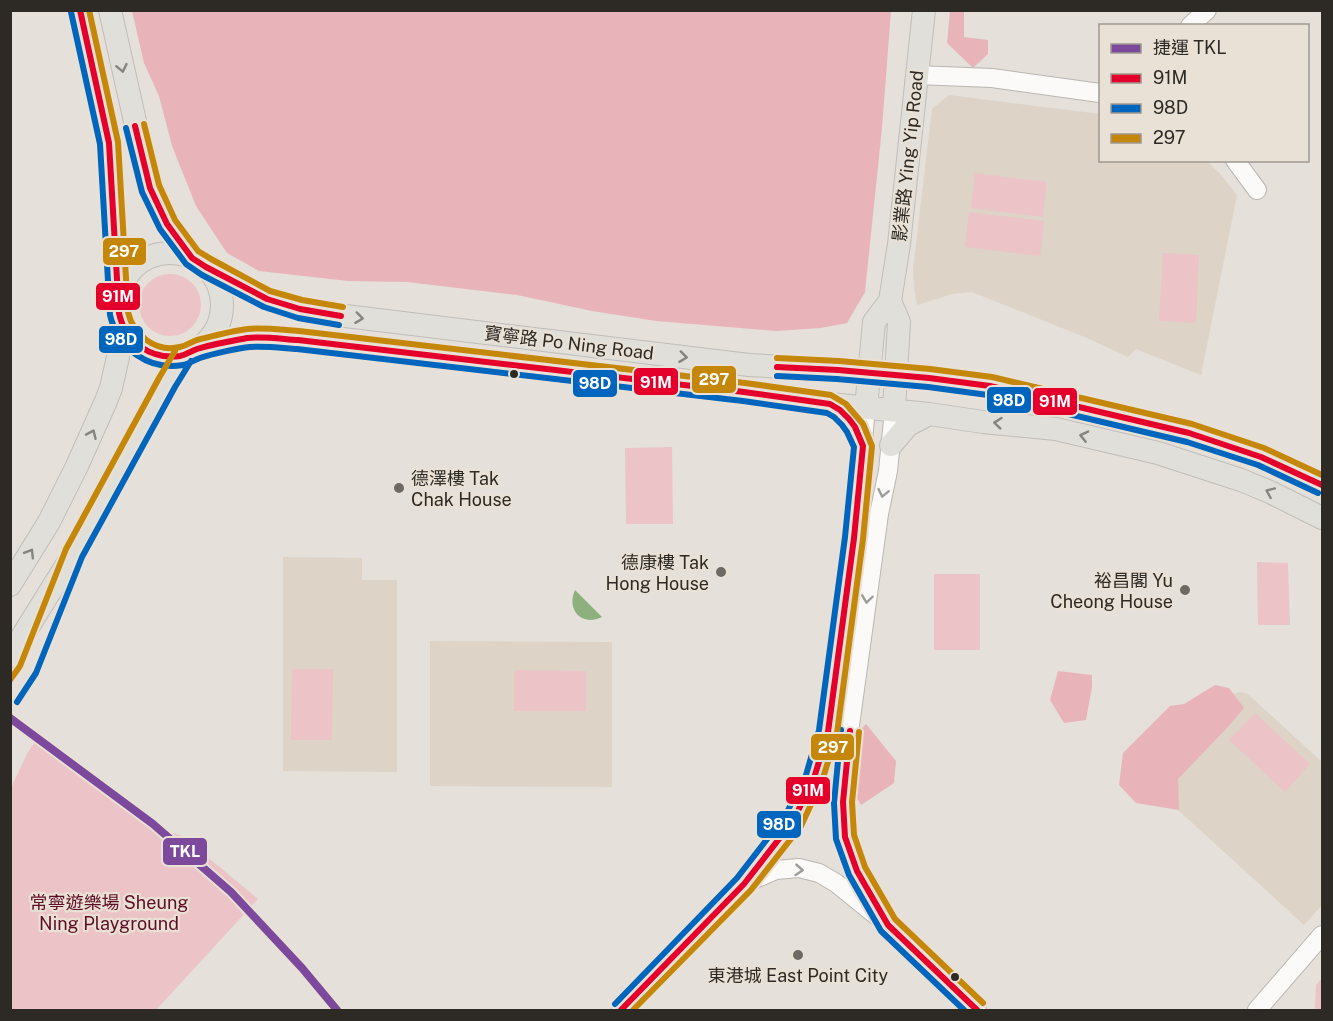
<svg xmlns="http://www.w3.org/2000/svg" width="1333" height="1021" font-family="'Public Sans','Noto Sans TC',sans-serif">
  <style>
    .built { fill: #ddd3c7 }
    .green { fill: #ecc3c6 }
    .forest { fill: #e8b4ba }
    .water { fill: #8db07e }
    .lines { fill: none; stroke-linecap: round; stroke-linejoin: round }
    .minor-casing { stroke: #b9b6b1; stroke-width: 20 }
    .major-casing { stroke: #c0bdba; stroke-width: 24 }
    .minor { stroke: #fbfaf9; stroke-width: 18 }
    .major { stroke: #e1dfd9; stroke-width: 22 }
    .bus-1-casing { stroke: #e9e1d6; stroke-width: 10 }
    .bus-2-casing { stroke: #e9e1d6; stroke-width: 10 }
    .bus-3-casing { stroke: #e9e1d6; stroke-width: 10 }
    .bus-1 { stroke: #e4002b; stroke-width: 6 }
    .bus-2 { stroke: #0065bd; stroke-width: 6 }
    .bus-3 { stroke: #c4870a; stroke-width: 6 }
    .metro-1-casing { stroke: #e9e1d6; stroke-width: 12 }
    .metro-1 { stroke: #7d499d; stroke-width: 8 }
    .oneway { stroke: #878480 }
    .oneway2 { stroke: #9e9c9a }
    .bus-dot { fill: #2d2a26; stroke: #e9e1d6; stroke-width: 2 }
    .poi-dot { fill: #6d6a65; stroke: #e9e1d6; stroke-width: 2 }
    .labels { text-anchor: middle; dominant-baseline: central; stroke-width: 4.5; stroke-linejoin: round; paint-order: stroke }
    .street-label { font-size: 18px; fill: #2d2a26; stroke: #e9e1d6 }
    .poi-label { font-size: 18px; fill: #2d2a26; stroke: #e9e1d6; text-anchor: end }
    .park-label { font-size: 18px; fill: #5f0d26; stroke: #e9e1d6 }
    .line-badge { stroke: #e9e1d6; stroke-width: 2 }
    .badge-label { font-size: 16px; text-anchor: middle; font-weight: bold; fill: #fff }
  </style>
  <rect width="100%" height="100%" fill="#e5e0da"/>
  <!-- built -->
  <path class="built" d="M949,95l151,19v46l107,1 14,14 16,20 -36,180 -65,-26 -8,8 -41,-19 -115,-46 -20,2 -35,11 -3,-17 -1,-19 19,-160z
    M283,557l79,1v22h35v192l-114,-1z
    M430,641l182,1v145l-182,-1z
    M1240,692l7,2 3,2 72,66v143l-18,20 -139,-127 68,-104z"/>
  <!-- green -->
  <path class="green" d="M975,173l72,9 -4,35 -72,-9z
    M969,212l75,9 -4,35 -75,-9z
    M1163,253l36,2 -3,68 -37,-2z
    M139 305a31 31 0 1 1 62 0a31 31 0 1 1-62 0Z
    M672,447l1,77h-47l-1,-76z
    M1257,562l31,1 2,62h-32z
    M934,574h46v76h-46z
    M292,669h41l-1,71h-41z
    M514,670l72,1v40h-72z
    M1255,713l55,51 -25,28 -56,-52z
    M38,737l107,84 12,7 25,8 76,63 -102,111h-145v-222l16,-34z
    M1322,978v32h-4l-3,-2 1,-23z"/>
  <!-- forest -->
  <path class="forest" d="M132,11h759l-9,117 -17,164 -18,31 -26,5 -45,3 -120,-10 -64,-10 -75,-16 -110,-13 -59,-1 -89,-10 -32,-18 -31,-47 -24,-60 -13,-50 -15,-33z
    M950,11h14v26l24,3v14l-15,14 -26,-25z
    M1058,671l34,4v12l-6,33 -22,3 -14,-23z
    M1215,685l14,3 15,20 -18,21 -48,50 1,31 -43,-7 -17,-18 4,-32 47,-47 14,-2z
    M866,724l30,37 -2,22 -33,22 -9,-15 4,-18 -1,-37z"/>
  <!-- water -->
  <path class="water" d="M575,590l27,27c-20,10 -36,-7 -27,-27z"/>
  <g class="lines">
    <!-- minor casing -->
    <g class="minor-casing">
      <path id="minor" d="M1190,26l17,-16
        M916,75l76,3 108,15
        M1235,160l22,30
        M745,883l31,-13 23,-2 20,5 17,10 52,42 89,85
        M888,925l-31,-54 -12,-34 -2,-35 5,-62 31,-226 9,-43 6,-61
        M621,1010l123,-126 49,-63 21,-43 14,-46 26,-194 12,-131
        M1257,1010l65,-75"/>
    </g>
    <!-- major casing -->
    <g class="major-casing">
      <path id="major" d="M80,10l29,133 5,76 1,41 4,35
        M110,10l40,178 17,36 12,18 13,16
        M118 305a52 52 0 1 1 104 0a52 52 0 1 1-104 0Z
        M206,267l61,32 33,10 29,5 420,51 89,5 91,8 61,8 199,47 72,24 61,28
        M890,301l9,21 -5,88
        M198,349l51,-11h15l34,2 446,52 86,12 99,10 54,8 73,7 102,24 83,27 29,12 52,26
        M830,404c19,11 25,22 33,42
        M866,407l8,-85 16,-21 9,-57 25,-234
        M891,445l17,-20 21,-11
        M10,585l39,-63 28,-56 29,-65 5,-13 7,-31 3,-35
        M10,656l64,-103 93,-171 16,-26"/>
    </g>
    <!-- minor -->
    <use href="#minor" class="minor"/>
    <!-- major -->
    <use href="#major" class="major"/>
    <!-- bus-1 casing -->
    <g class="bus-1-casing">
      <path id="bus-1" d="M80,10l29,133 10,170c6,29 32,47 61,43 6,-1 11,-5 17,-7 15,-5 35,-8 50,-11 16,-2 35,1 51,2l446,52 86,12 10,6 9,9 6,8 8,19 -9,92 -26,194 -14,46 -21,43 -49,63 -123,126
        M135,126l15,62 17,36 25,34 14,9 61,32 33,10 41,7
        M777,367l61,3 91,8 61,8 199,47 72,24 61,28
        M850,731l-7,71 2,35 12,34 31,54 89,85"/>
    </g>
    <!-- bus-2 casing -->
    <g class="bus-2-casing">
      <path id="bus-2" d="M71,12l29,132 10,171c8,34 39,56 73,50 6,-1 11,-5 17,-7 12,-4 38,-10 50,-11 16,-1 32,1 47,2l446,52 84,12 7,4 8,8 5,7 7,15 -9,90 -26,193 -13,45 -21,41 -48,62 -122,126
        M126,128l16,64 18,37 26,35 16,11 62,32 34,11 41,7
        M777,376l60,3 91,8 60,8 199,47 71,23 60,28
        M17,702l19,-29 46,-116 93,-170 16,-26
        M841,730l-7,73 2,36 13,36 32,56 83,79"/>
    </g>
    <!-- bus-3 casing -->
    <g class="bus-3-casing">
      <path id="bus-3" d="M89,10l29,132 10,170c5,23 28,41 52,35 6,-1 11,-5 17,-7 16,-4 34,-9 51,-11 16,-2 34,1 51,2l446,52 86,12 15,9 17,20 9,22 -9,93 -26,194 -15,48 -21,45 -50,64 -118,120
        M144,124l15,61 16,35 23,31 13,8 59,32 32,9 41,7
        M777,358l62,3 91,8 62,8 200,47 72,24 58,27
        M10,680l10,-14 46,-117 93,-171 16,-27
        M859,732l-7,70 2,33 11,32 30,52 88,84"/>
    </g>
    <!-- bus-1 -->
    <use href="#bus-1" class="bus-1"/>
    <!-- bus-2 -->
    <use href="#bus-2" class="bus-2"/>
    <!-- bus-3 -->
    <use href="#bus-3" class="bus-3"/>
    <!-- metro-1 casing -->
    <g class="metro-1-casing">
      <path id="metro-1" d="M10,718l143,106 78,68 71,76 35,42"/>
    </g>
    <!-- metro-1 -->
    <use href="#metro-1" class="metro-1"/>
  </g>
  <!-- one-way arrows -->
  <defs><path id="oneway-chevron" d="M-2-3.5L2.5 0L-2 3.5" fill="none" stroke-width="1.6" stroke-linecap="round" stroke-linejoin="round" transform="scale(1.5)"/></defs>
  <g class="oneway">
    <use href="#oneway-chevron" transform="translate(122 68) rotate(78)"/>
    <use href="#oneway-chevron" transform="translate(359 318) rotate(7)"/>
    <use href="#oneway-chevron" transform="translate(683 357) rotate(7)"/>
    <use href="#oneway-chevron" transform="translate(998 423) rotate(-174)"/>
    <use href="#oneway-chevron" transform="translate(92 434) rotate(-66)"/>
    <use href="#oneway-chevron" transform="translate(1084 436) rotate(-167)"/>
    <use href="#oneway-chevron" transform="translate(1270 492) rotate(-156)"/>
    <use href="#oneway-chevron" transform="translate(30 553) rotate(-58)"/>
  </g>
  <g class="oneway2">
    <use href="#oneway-chevron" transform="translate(883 493) rotate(102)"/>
    <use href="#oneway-chevron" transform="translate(867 599) rotate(98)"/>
    <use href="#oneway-chevron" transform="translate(799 870) rotate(4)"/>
  </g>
  <!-- markers -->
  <g class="bus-dot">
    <circle cx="514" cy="374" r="5"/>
    <circle cx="955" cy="977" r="5"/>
  </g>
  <g class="poi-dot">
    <circle cx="399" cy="488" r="6"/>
    <circle cx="721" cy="572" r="6"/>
    <circle cx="1185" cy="590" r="6"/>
    <circle cx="798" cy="955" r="6"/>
  </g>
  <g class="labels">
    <!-- street labels -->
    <g class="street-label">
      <text transform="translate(908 156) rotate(-84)">影業路 Ying Yip Road</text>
      <text transform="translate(569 343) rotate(7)">寶寧路 Po Ning Road</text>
    </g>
    <!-- poi labels -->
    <g class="poi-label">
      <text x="411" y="478" text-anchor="start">德澤樓 Tak<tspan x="411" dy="21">Chak House</tspan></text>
      <text x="709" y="562">德康樓 Tak<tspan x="709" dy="21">Hong House</tspan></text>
      <text x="1173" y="580">裕昌閣 Yu<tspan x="1173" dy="21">Cheong House</tspan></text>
      <text x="798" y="975" text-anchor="middle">東港城 East Point City</text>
    </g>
    <!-- park labels -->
    <g class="park-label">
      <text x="109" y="902">常寧遊樂場 Sheung<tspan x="109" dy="21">Ning Playground</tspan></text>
    </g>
  </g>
  <g class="line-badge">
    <rect x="102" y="237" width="45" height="29" rx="6" fill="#c4870a"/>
    <rect x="95" y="282" width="46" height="29" rx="6" fill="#e4002b"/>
    <rect x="98" y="325" width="46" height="29" rx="6" fill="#0065bd"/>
    <rect x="691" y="365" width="46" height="29" rx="6" fill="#c4870a"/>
    <rect x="633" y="367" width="46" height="29" rx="6" fill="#e4002b"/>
    <rect x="572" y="369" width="46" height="29" rx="6" fill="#0065bd"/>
    <rect x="986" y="386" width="46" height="28" rx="6" fill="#0065bd"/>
    <rect x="1032" y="387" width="46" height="29" rx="6" fill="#e4002b"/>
    <rect x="810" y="733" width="45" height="28" rx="6" fill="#c4870a"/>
    <rect x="785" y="776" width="46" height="29" rx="6" fill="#e4002b"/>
    <rect x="756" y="810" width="46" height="29" rx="6" fill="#0065bd"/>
    <rect x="162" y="837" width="46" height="29" rx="6" fill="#7d499d"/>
  </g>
  <g class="badge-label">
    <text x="124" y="257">297</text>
    <text x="118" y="302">91M</text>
    <text x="121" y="345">98D</text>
    <text x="714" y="385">297</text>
    <text x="656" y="388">91M</text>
    <text x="595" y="389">98D</text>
    <text x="1009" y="406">98D</text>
    <text x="1055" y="407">91M</text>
    <text x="833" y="753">297</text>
    <text x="808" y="796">91M</text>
    <text x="779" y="830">98D</text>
    <text x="185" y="857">TKL</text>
  </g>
  <!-- border -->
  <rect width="1333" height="1021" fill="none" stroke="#2d2a26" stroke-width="24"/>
  <!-- legend -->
  <rect x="1099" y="24" width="210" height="138" fill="#e9e1d6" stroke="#9e9890" stroke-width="1.5"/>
  <rect x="1111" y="44" width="30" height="9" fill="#7d499d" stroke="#9e9890" stroke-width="1.5"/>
  <text x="1153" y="54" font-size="18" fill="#2d2a26">捷運 TKL</text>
  <rect x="1111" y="74" width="30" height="9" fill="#e4002b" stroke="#9e9890" stroke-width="1.5"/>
  <text x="1153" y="84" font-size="18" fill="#2d2a26">91M</text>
  <rect x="1111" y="104" width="30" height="9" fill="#0065bd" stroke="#9e9890" stroke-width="1.5"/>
  <text x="1153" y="114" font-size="18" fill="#2d2a26">98D</text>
  <rect x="1111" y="134" width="30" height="9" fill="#c4870a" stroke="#9e9890" stroke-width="1.5"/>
  <text x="1153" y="144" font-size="18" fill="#2d2a26">297</text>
</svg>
